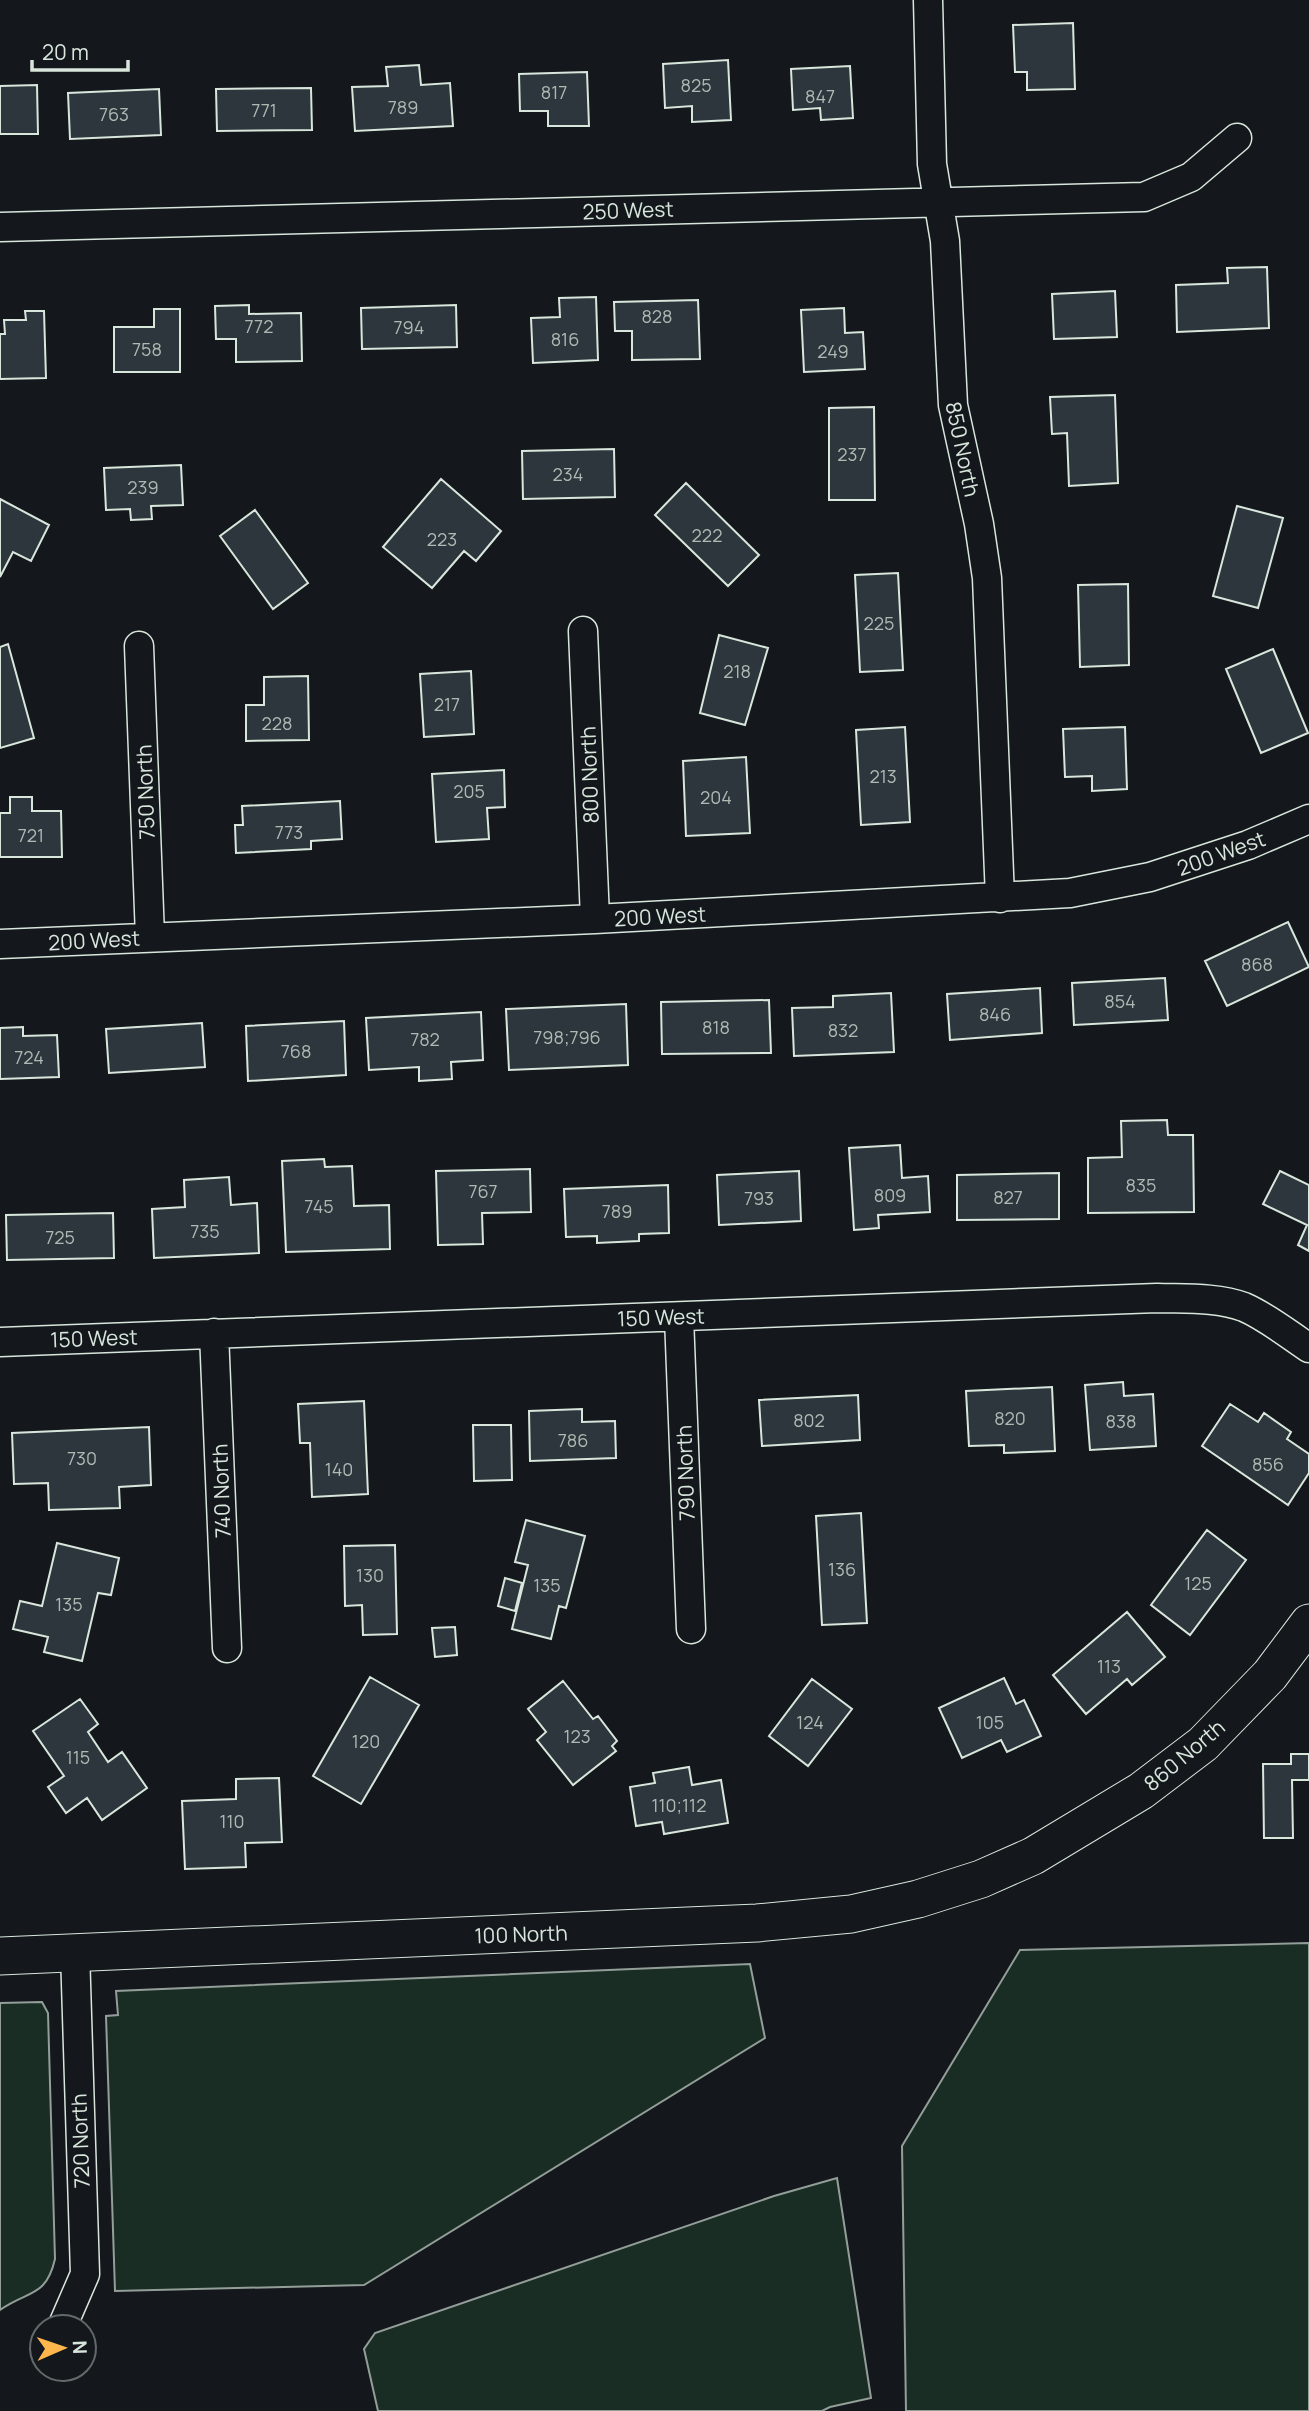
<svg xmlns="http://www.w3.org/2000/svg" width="1309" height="2411" font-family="Manrope,sans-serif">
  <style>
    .green { fill: #1a2d24; stroke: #939e99; stroke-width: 2 }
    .building { fill: #2c363c; stroke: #d8e6dc; stroke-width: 2 }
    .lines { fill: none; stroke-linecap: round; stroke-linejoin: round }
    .minor-casing { stroke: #d8e6dc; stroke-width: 31 }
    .tertiary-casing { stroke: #d8e6dc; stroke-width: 39 }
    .minor { stroke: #14181c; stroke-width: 28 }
    .tertiary { stroke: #14181c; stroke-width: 37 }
    .labels { text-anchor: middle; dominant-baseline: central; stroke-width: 5; stroke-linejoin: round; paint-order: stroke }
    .number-label { font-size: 18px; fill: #adbab4 }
    .street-label { font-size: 21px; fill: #d8e6dc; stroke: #14181c }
  </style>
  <rect width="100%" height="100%" fill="#14181c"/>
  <!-- green -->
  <path class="green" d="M1309,1943v468h-403l-4,-265 118,-196z
    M750,1964l15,74 -401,247 -249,6 -9,-275 12,-1 -2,-24z
    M42,2002l6,11 7,246c-9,39 -27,31 -55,51v-307z
    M837,2178l34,220 -41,9 -8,4h-444l-14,-62 11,-16 399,-137z"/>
  <!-- building -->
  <path class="building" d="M1073,23l2,66 -48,1v-18h-12l-2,-47z
    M728,60l3,60 -39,2v-16l-27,2 -2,-44z
    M419,65l2,20 29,-2 3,43 -98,5 -3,-44 36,-1 -2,-19z
    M850,66l3,52 -32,2 -1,-12 -27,2 -2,-41z
    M587,72l2,54h-41v-15h-28l-1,-37z
    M37,85l1,49h-38v-48z
    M311,88l1,42 -95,1 -1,-42z
    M159,89l2,46 -91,4 -2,-46z
    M1267,267l2,61 -92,4 -1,-47 52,-2 -1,-15z
    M1115,291l2,46 -63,2 -2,-45z
    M596,297l2,63 -65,3 -2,-45 29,-1 -1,-19z
    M698,300l2,59 -68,1v-29h-17l-1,-29z
    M249,305v9l52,-1 1,48 -66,1v-23h-20l-1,-33z
    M456,305l1,42 -95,2 -1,-41z
    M844,308l1,25 18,-1 2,37 -61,3 -3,-62z
    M154,309h26v63h-66v-45h40z
    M25,311h19l2,67 -46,1v-45h5l-1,-14h22z
    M1115,395l3,88 -49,3 -2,-53 -15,1 -2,-37z
    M874,407l1,93h-46v-92z
    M614,449l1,48 -92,2 -1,-48z
    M181,465l2,40 -32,1 1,13 -21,1 -1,-11 -24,1 -2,-42z
    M441,479l60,52 -25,30 -12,-10 -32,37 -49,-41z
    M686,483l73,72 -31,31 -73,-71z
    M0,499l49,26 -18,36 -18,-9 -13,25z
    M1237,506l46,12 -25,90 -45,-12z
    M255,510l53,73 -35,26 -53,-73z
    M898,573l5,97 -43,2 -5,-97z
    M1128,584l1,81 -49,2 -2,-82z
    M719,635l49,13 -23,77 -45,-12z
    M8,644l26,94 -34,10v-101z
    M1273,649l35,84 -47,20 -35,-84z
    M471,671l3,63 -50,3 -4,-63z
    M308,676l1,64 -63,1v-36h18v-28z
    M905,727l5,95 -49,3 -5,-95z
    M1125,727l2,62 -35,2v-15l-27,1 -2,-48z
    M746,757l4,76 -64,3 -3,-75z
    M504,770l1,37 -18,1 2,31 -53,3 -4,-68z
    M10,797h22v14h29l1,46h-62v-44h10z
    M340,801l2,38 -31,2v8l-75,4 -1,-28h8l-1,-19z
    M1288,922l21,45 -82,39 -22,-45z
    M1165,978l3,42 -94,5 -2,-42z
    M1040,988l2,45 -92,7 -3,-46z
    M891,993l3,59 -100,4 -2,-48 41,-1v-11z
    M769,1000l2,53 -109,1 -1,-52z
    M626,1004l2,61 -119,5 -3,-61z
    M481,1012l2,48 -32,2 1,17 -33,2v-14l-50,3 -3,-52z
    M344,1021l2,54 -98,6 -2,-55z
    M202,1023l3,44 -96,6 -3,-44z
    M23,1027v9l34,-1 2,42 -59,2v-51z
    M1167,1120l1,15h25l1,77 -106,1v-55l34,-1 -1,-36z
    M900,1145l2,33 26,-2 2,36 -52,3 1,13 -25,2 -5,-82z
    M324,1159l1,8 27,-1 2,40 35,-1 1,44 -104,3 -4,-91z
    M530,1169l1,43 -49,1 1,31 -45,1 -2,-74z
    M799,1171l2,50 -82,4 -2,-50z
    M1280,1171l29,14v66l-11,-6 9,-20 -44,-21z
    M1059,1173v46l-102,1v-45z
    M229,1177l2,28 26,-2 2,50 -105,5 -2,-49 33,-2 -1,-27z
    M668,1185l1,48 -30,1v7l-42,2v-7l-31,1 -2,-48z
    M113,1213l1,45 -107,2 -1,-45z
    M1123,1382l1,14 29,-2 3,52 -66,4 -5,-65z
    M1052,1387l3,64 -51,2v-8l-35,1 -3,-55z
    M858,1395l2,45 -98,6 -3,-46z
    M364,1401l4,93 -56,3 -2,-54h-10l-2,-39z
    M1230,1404l28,18 6,-9 27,19 -4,7 22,15v19l-21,32 -86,-59z
    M582,1409v13l33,-1 1,37 -86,3 -1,-50z
    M473,1425h38l1,55 -38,1z
    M149,1427l2,58 -32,2 1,21 -71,2 -1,-27 -34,1 -2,-51z
    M861,1513l6,110 -45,2 -6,-109z
    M526,1520l59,16 -19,72 -7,-2 -8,33 -39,-10 16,-64 -13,-3z
    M1207,1530l39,30 -56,75 -39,-30z
    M57,1543l62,15 -8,37 -13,-2 -16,68 -38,-9 4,-15 -35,-8 7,-28 22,5z
    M395,1545l2,89 -34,1 -1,-30 -17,1 -1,-60z
    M505,1578l17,5 -7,28 -17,-5z
    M1127,1612l38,45 -33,28 -5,-6 -41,35 -33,-39z
    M455,1627l2,28 -22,2 -3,-29z
    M370,1677l49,28 -58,99 -48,-28z
    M1004,1678l12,26 8,-4 17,36 -34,16 -6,-12 -39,18 -23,-50z
    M812,1679l40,30 -44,57 -39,-30z
    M563,1681l30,38 5,-3 19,25 -5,5 4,5 -43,34 -36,-45 9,-8 -18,-23z
    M80,1699l18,25 -10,8 20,30 14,-10 25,36 -45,32 -15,-22 -21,15 -18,-26 16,-11 -31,-45z
    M1291,1754h18v26h-17l1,58h-29l-1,-74h28z
    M689,1767l3,18 29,-5 7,43 -64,11 -2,-12 -26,4 -6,-39 25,-4 -2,-10z
    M279,1778l3,64 -37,1 1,24 -61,2 -3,-68 54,-2v-20z"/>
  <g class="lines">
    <!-- minor casing -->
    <g class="minor-casing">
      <path id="minor" d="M928,0l4,164 13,77 8,164 26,119 8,54 13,320
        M0,227l1144,-30 47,-20 46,-39
        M583,631l12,288
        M139,646l11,291
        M0,944l595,-25 475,-26 80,-16 98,-32 61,-26
        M679,1317l12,312
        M214,1333l13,315
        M0,1342l1157,-44c28,1 60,-1 87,9 23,10 44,27 65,41
        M62,2327l23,-53 -10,-323"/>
    </g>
    <!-- tertiary casing -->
    <g class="tertiary-casing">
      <path id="tertiary" d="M0,1956l757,-33 94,-9 67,-15 63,-20 52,-23 108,-65 62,-47 67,-69 39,-52"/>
    </g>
    <!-- minor -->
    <use href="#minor" class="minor"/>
    <!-- tertiary -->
    <use href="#tertiary" class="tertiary"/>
  </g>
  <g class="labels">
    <!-- number labels -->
    <g class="number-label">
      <text x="696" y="85">825</text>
      <text x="554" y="92">817</text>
      <text x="820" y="96">847</text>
      <text x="403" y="107">789</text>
      <text x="264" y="110">771</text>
      <text x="114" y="114">763</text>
      <text x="657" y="316">828</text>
      <text x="259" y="326">772</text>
      <text x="409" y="327">794</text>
      <text x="565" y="339">816</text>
      <text x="147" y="349">758</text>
      <text x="833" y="351">249</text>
      <text x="852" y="454">237</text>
      <text x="568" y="474">234</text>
      <text x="143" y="487">239</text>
      <text x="707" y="535">222</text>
      <text x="442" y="539">223</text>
      <text x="879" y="623">225</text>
      <text x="737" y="671">218</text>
      <text x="447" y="704">217</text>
      <text x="277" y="723">228</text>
      <text x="883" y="776">213</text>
      <text x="469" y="791">205</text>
      <text x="716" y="797">204</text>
      <text x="289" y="832">773</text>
      <text x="31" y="835">721</text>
      <text x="1257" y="964">868</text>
      <text x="1120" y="1001">854</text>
      <text x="995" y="1014">846</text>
      <text x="716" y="1027">818</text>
      <text x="843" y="1030">832</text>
      <text x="567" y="1037">798;796</text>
      <text x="425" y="1039">782</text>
      <text x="296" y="1051">768</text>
      <text x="29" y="1057">724</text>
      <text x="1141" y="1185">835</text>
      <text x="483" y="1191">767</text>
      <text x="890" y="1195">809</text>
      <text x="1008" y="1197">827</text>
      <text x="759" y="1198">793</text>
      <text x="319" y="1206">745</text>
      <text x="617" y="1211">789</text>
      <text x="205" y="1231">735</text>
      <text x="60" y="1237">725</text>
      <text x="1010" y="1418">820</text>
      <text x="809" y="1420">802</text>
      <text x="1121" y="1421">838</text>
      <text x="573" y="1440">786</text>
      <text x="82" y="1458">730</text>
      <text x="1268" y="1464">856</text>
      <text x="339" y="1469">140</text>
      <text x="842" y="1569">136</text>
      <text x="370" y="1575">130</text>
      <text x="1198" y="1583">125</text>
      <text x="547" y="1585">135</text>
      <text x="69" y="1604">135</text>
      <text x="1109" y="1666">113</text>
      <text x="810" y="1722">124</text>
      <text x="990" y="1722">105</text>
      <text x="577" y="1736">123</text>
      <text x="366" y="1741">120</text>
      <text x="78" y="1757">115</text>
      <text x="679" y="1805">110;112</text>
      <text x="232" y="1821">110</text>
    </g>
    <!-- street labels -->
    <g class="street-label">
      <text transform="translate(628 210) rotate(-2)">250 West</text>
      <text transform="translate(963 449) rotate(78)">850 North</text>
      <text transform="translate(589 775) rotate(-92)">800 North</text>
      <text transform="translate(145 792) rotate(-92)">750 North</text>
      <text transform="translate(1221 853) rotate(-20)">200 West</text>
      <text transform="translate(660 916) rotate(-3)">200 West</text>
      <text transform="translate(94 940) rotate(-3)">200 West</text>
      <text transform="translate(661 1317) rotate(-2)">150 West</text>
      <text transform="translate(94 1338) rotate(-2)">150 West</text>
      <text transform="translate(685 1473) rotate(-92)">790 North</text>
      <text transform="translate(221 1491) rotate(-92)">740 North</text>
      <text transform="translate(1184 1755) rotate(-40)">860 North</text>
      <text transform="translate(521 1934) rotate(-2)">100 North</text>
      <text transform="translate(80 2141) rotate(-92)">720 North</text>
    </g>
  </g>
  <!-- north arrow -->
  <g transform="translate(63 2348) rotate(88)"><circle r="33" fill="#14181c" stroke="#626a69" stroke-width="2"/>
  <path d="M0-5L12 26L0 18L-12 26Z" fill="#ffb74d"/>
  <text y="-10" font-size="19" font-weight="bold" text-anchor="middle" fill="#d8e6dc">N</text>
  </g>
  <!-- scale -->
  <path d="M32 60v10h96v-10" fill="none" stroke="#d8e6dc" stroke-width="3.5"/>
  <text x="42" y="60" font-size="21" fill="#d8e6dc" stroke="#14181c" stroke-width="5" paint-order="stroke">20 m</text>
</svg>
